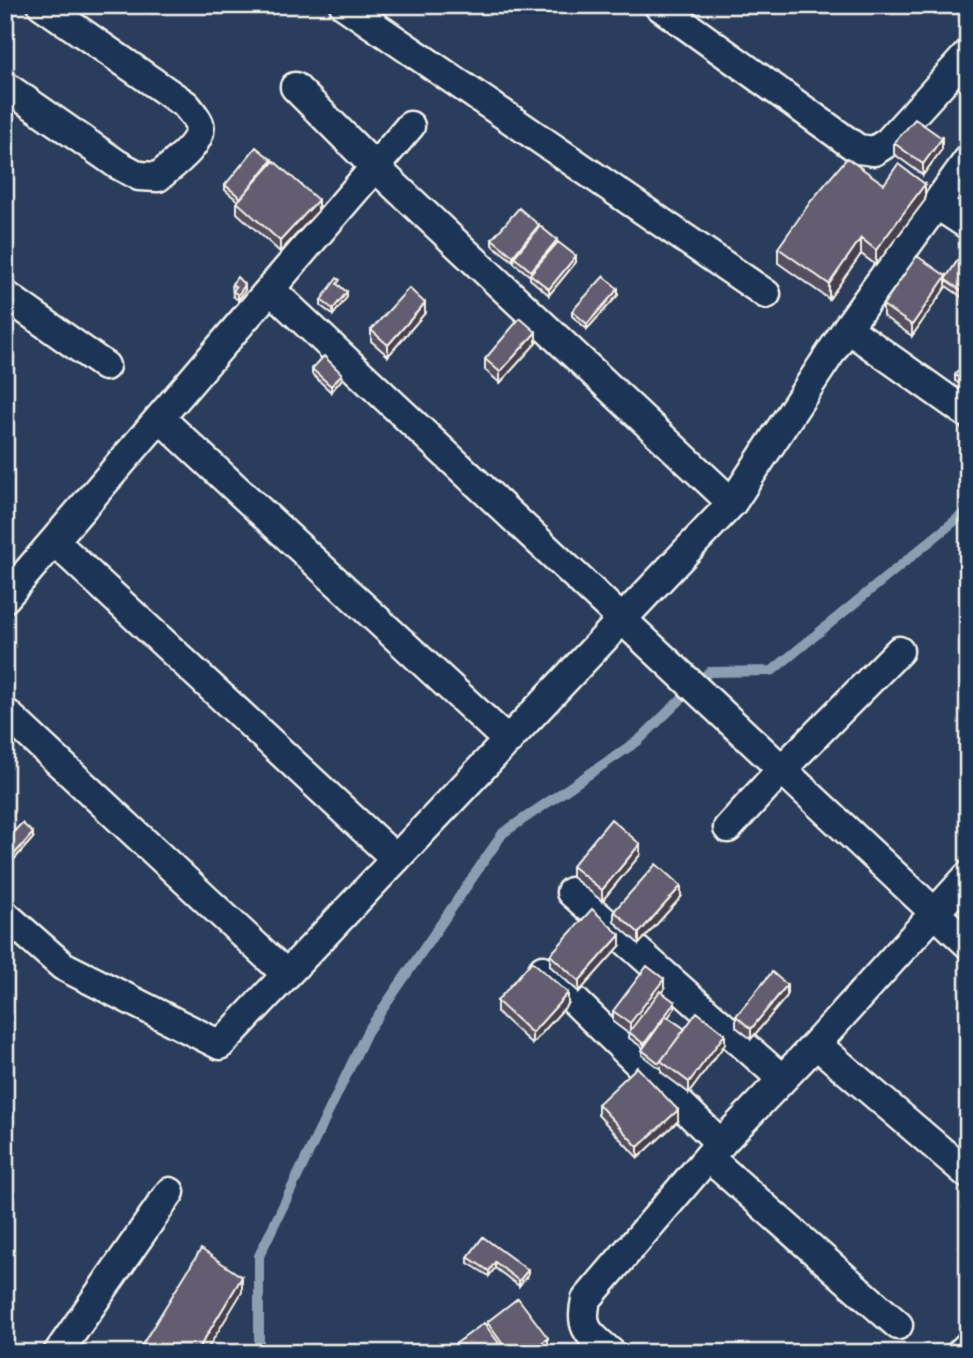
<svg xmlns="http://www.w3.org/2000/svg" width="973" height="1358" font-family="Dekko,sans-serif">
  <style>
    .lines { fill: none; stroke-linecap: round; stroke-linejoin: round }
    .stream { stroke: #8c9eb1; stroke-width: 10 }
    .minor-casing { stroke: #f4f1e8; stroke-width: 33 }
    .minor { stroke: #1d3557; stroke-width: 28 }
    .wall { fill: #545060; stroke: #f4f1e8; stroke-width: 2 }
    .shaded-wall { fill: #45414e; stroke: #f4f1e8; stroke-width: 2 }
    .building { fill: #625d70; stroke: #f4f1e8; stroke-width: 2 }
  </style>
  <rect width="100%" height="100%" fill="#2b3d5c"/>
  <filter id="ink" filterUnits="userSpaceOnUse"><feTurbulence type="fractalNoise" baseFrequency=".0143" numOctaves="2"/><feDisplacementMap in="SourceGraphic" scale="14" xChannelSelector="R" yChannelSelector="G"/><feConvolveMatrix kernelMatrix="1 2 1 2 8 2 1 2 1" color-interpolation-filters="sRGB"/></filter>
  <g filter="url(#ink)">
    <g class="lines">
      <!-- stream -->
      <path class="stream" d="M259,1353v-97l108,-224 136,-199 136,-93 70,-68 63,-1 196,-161"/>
      <!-- minor casing -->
      <g class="minor-casing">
        <path id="minor" d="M344,5l422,289
          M658,5l200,144 16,2 14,-9 80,-88
          M5,86l112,78 22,12 19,1c13,-11 46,-34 41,-53 -2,-6 -9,-14 -13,-19l-144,-100
          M295,87l80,80 357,336
          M968,160l-121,168 121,86
          M936,204l32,21
          M270,289l698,655
          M5,295l100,71
          M160,418l348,323
          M54,541l342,318
          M5,598l405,-472
          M5,712l281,262
          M728,828l53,-58 118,-119
          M571,892l211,187
          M5,915l58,51 157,79 512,-542 115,-175
          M543,970l178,174
          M816,1044l152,130
          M898,1325l-190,-168 108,-113 152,-168
          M58,1353l112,-161
          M611,1353c-21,-19 -32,-23 -25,-53l122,-143
          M961,1353l7,-7"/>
      </g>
      <!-- minor -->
      <use href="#minor" class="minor"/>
    </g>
    <!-- wall -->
    <path class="wall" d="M894,143l48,6 -19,26 -29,-21z
      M272,164l46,47 -38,41 -43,-39v-11l1,-1 -13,-11v-5z
      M884,184l41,16 -49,65 -15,-11 -32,45 -51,-36v-15z
      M539,227l37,35 -27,33 -19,-16v-3l-16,-13v-3l-1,1 -21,-16v-6z
      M968,245v42l-6,10 -16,-11 -34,50 -29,-20v-11l63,-27z
      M232,284l13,6 -7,10 -5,-4z
      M340,286l7,11 -14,18 -12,-9v-6z
      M618,295l-31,34 -15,-13v-5z
      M425,313l-37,43 -17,-15v-11z
      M536,343l-36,40 -15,-13v-11z
      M968,351v38l-13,-8v-6l11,-13v-9z
      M312,369l30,10 -11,13 -19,-18z
      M33,838l-23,26 -5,-4v-19z
      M640,855l-38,46 -30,-24v-11z
      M681,897l-42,47 -25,-22v-11z
      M620,946l-41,46 -29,-26v-11z
      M664,989l-2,3 13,16 -7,9 17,12 40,15 -36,49 -28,-21v-5l-2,1 -17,-13 1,-7 -14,-10v-4l-16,-12v-11z
      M787,996l-36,43 -15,-12v-11z
      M497,1001l71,3 -36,40 -35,-32z
      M598,1104l80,17 -40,37 -40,-43z
      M483,1237l45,38 -9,11 -24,-18 -6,8 -21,-13v-6z
      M487,1322l61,27 -5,4h-100l44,-26z"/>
    <!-- shaded-wall -->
    <path class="shaded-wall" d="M942,138v11l-19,26v-11z
      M272,160v5l-31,33z
      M925,184v16l-49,65v-15z
      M318,200v11l-38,41v-11z
      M539,225v5l-25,27 -1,4v-5z
      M861,238v16l-32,45v-15z
      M557,240v6l-26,28v-3z
      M576,256v6l-27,33v-6z
      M946,276v11l-34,49v-11z
      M968,282v5l-6,10v-6z
      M245,285v5l-7,10v-5z
      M618,289v6l-31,34v-5z
      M347,292v5l-14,18v-6z
      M425,303v10l-37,43v-11z
      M536,332v11l-36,40v-11z
      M342,374v5l-11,13v-6z
      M11,812v6l-6,5v-5z
      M33,833v5l-23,26v-5z
      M640,844v11l-38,46v-11z
      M681,886v11l-42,47v-11z
      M620,935v11l-41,46v-11z
      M664,979v10l-34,45v-11z
      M787,985v11l-36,43v-10z
      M568,993v11l-36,40v-11z
      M675,1002v6l-31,41v-5z
      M725,1034v10l-36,49v-11z
      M678,1110v11l-40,37v-11z
      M495,1262v6l-6,8v-5z
      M528,1270v5l-9,11v-5z
      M242,1277v15l-37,61h-9z
      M548,1338v11l-5,4h-14z"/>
    <!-- building -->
    <path class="building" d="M915,119l27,19 -19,26 -29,-21z
      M256,147l16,13 -31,38 -16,-13z
      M847,158l37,26 14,-20 27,20 -49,66 -15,-12 -32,46 -51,-36 33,-47z
      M274,161l44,39 -38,41 -43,-39z
      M519,208l20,17 -26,31 -21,-17z
      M540,226l17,14 -26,31 -17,-14z
      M558,242l18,14 -27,33 -19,-15z
      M968,245v37l-6,9 -16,-11v-2z
      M917,256l29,20 -34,49 -29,-20z
      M604,276l14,13 -31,35 -15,-13z
      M237,277l8,8 -7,10 -5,-4 3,-4 -4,-3z
      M337,278l3,2 -3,4 10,8 -14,17 -12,-9z
      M409,288l16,15 -37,42 -17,-15z
      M520,318l16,14 -36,40 -15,-13z
      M324,356l18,18 -11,12 -19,-17z
      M965,361l3,2v20l-13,-8z
      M5,806l6,6 -6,6z
      M611,819l29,25 -38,46 -30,-24z
      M22,823l11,10 -23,26 -5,-4v-14z
      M656,864l25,22 -42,47 -25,-22z
      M592,909l28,26 -41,46 -29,-26z
      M532,961l36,32 -36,40 -35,-32z
      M647,966l17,13 -34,44 -17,-12z
      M772,972l15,13 -36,44 -15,-13z
      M660,991l15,11 -31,42 -15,-12z
      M697,1012l28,22 -36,48 -28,-21z
      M666,1016l19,13 -26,34 -17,-13z
      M637,1067l41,43 -40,37 -40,-43z
      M483,1237l45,33 -9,11 -24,-19 -6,9 -21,-14z
      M201,1249l41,28 -46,76h-59z
      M518,1298l30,40 -19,15h-20l-22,-31z
      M484,1323l22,30h-63z
      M556,1346l6,7h-11z"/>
  </g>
  <!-- margin -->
  <rect width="973" height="1358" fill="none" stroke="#1d3557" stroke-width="28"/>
  <rect x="14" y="14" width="945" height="1330" fill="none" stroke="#f4f1e8" stroke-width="2.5" filter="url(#ink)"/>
</svg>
